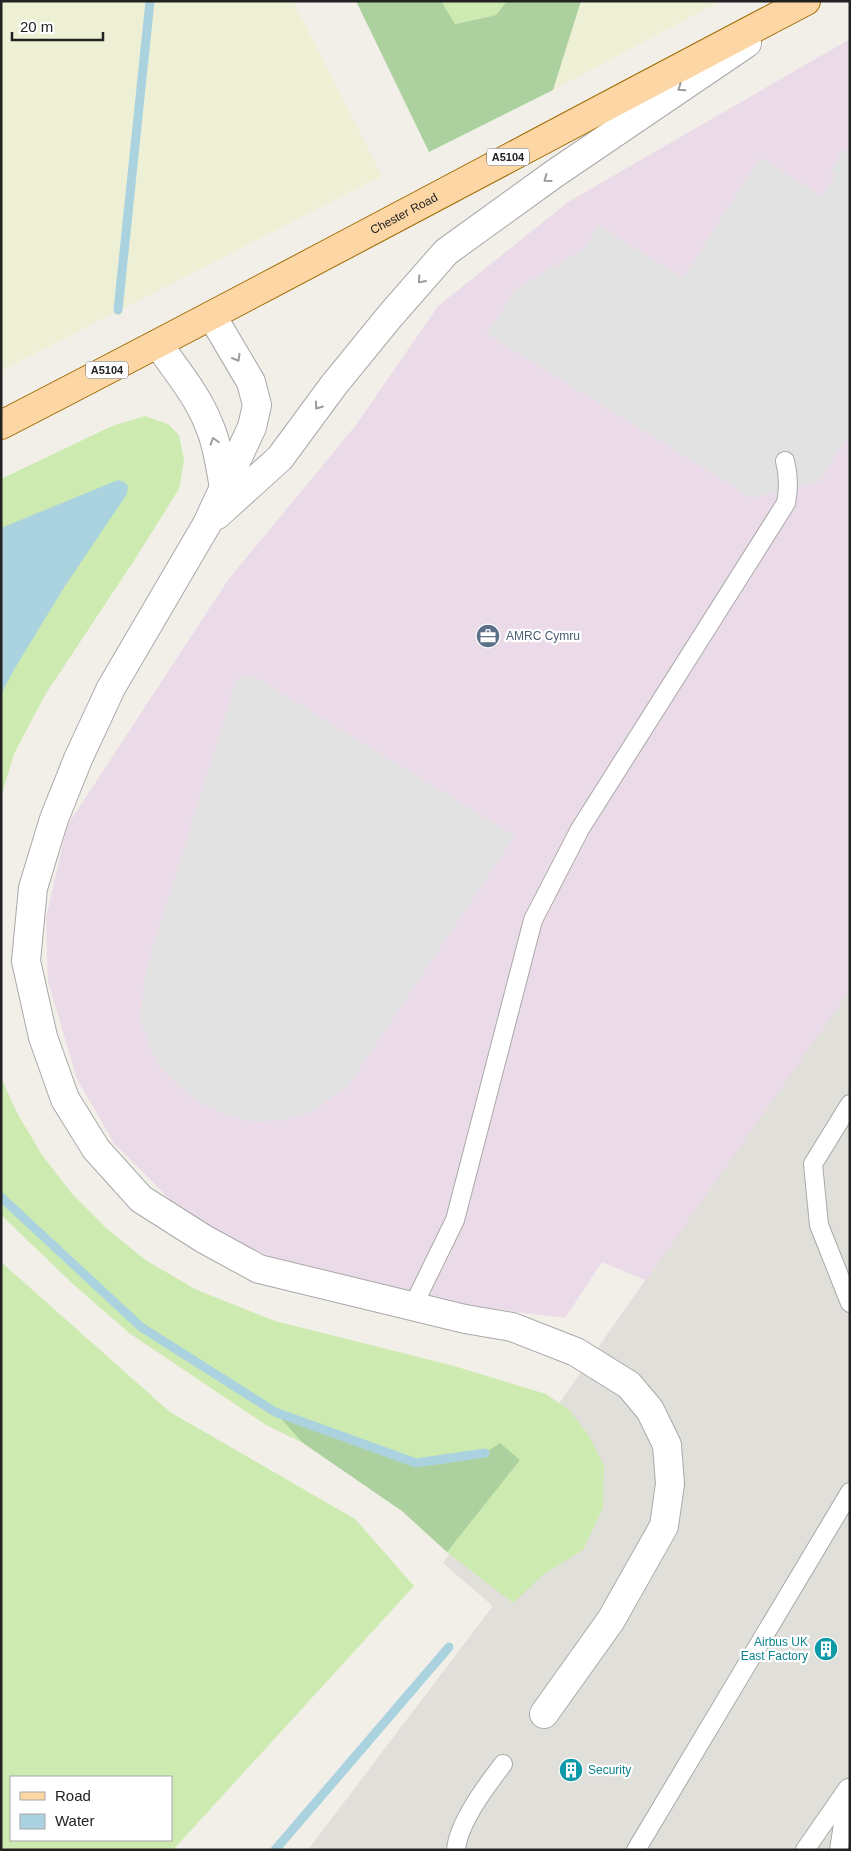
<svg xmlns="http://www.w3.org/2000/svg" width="851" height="1851" font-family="Arial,sans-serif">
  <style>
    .industrial { fill: #ebdbe8 }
    .airport { fill: #e1dfda }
    .farmland { fill: #eef0d5 }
    .grass { fill: #cdebb0; fill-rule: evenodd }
    .forest { fill: #add19e }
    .parking { fill: #e2e2e2 }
    .water { fill: #aad3df }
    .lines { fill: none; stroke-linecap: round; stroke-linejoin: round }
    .stream { stroke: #aad3df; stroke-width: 9 }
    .lane-casing { stroke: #a9a9a9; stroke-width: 20 }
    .street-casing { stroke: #a9a9a9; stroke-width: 30 }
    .primary-casing { stroke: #a06b00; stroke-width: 30 }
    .lane { stroke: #fff; stroke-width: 18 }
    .street { stroke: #fff; stroke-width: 28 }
    .primary { stroke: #fcd6a4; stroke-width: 28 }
    .oneway { stroke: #9c9c9c }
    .labels { text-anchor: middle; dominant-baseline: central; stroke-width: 4.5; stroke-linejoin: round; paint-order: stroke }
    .shield { fill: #fff; stroke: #646464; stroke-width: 1 }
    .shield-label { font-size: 11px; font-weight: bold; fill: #222 }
    .street-label { font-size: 12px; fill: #222; stroke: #fff }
    .service-label { font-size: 12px; fill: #4e5e75; stroke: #fff; text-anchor: start }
    .culture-label { font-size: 12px; fill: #0d838f; stroke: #fff; text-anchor: end }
  </style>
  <rect width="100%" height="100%" fill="#f2efe9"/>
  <!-- industrial -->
  <path class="industrial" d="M850,39v1811h-542l185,-244 -50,-43 77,-103 125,-180 -43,-18 -37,56 -155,-20 -109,-28 -73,-32 -54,-34 -60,-61 -37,-64 -29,-98 -2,-63 21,-92 161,-246 128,-155 82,-119 130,-104z"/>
  <!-- airport -->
  <path class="airport" d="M850,990v860h-542l185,-244 -50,-43 77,-103z"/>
  <!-- farmland -->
  <path class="farmland" d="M1,1h292l89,175 -381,195z
    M581,1h140l-168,89z"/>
  <!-- grass -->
  <path class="grass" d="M441,1h66l-11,14 -42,9z
    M145,416l23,8 11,11 5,25 -5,29 -44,70 -90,136 -31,59 -13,43v-318l111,-53z
    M1,1077l15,34 26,44 31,40 34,34 40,32 50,29 78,31 179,45 92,28 23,16 18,23 17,32 -1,43 -20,42 -38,23 -32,30 -66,-51 -45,-41 -99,-68 -37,-18 -137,-92 -55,-48 -73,-70z
    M1,1262l169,150 185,107 59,67 -241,264h-172zM11,1777h160v63h-160z"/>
  <!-- forest -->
  <path class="forest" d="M356,1h85l14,23 41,-9 11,-14h74l-28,89 -124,62z
    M275,1412l141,51 69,-10 15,-10 20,17 -73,92 -45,-41 -99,-68z"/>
  <!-- parking -->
  <path class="parking" d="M843,149l7,4v280l-31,49 -67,16 -265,-164 29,-46 68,-39 14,-24 85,53 77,-121 62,39 14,-21 -6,-4z
    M250,674l265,162 -167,250 -38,27 -28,7 -27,2 -20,-5 -36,-14 -23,-19 -19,-21 -17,-42 6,-51 90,-289z"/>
  <!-- water -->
  <path class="water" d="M118,480l6,2 4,4 -1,8 -62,92 -50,82 -14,26v-166z"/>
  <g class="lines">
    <!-- stream -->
    <path class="stream" d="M118,310l32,-309
      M1,1197l140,130 134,85 141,51 69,-10
      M275,1850l174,-203"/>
    <!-- lane casing -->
    <g class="lane-casing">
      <path id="lane" d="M850,1104l-37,60 6,61 31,78
        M413,1306l42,-86 78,-300 47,-91 206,-326c3,-15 3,-27 -1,-42
        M456,1850c2,-27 31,-65 47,-86
        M636,1850l214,-358
        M805,1850l43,-62
        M839,1850l9,-59"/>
    </g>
    <!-- street casing -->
    <g class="street-casing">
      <path id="street" d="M212,316l39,66 6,23 -5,22 -45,97 -96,164 -33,71 -24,60 -21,69 -7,73 17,76 22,62 31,50 45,50 63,40 55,30 206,50 47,8 64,25 53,33 21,25 17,35 3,39 -6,42 -53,94 -67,94
        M158,344c18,26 40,52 51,81 9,20 11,42 15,63
        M217,515l63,-57 53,-72 57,-70 56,-64 108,-78 193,-131"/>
    </g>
    <!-- primary casing -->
    <g class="primary-casing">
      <g id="primary">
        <path id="s1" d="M1,425c270,-139 536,-283 805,-424"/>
      </g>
    </g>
    <!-- lane -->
    <use href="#lane" class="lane"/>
    <!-- street -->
    <use href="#street" class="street"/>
    <!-- primary -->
    <use href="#primary" class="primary"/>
  </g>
  <!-- one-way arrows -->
  <defs><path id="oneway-chevron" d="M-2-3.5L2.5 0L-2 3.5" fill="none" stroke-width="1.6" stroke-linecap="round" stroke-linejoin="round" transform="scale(1.25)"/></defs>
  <g class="oneway">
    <use href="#oneway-chevron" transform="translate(681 88) rotate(146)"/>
    <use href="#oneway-chevron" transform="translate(547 179) rotate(144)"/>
    <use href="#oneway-chevron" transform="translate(421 280) rotate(131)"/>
    <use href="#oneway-chevron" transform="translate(237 358) rotate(60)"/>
    <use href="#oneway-chevron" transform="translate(318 406) rotate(126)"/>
    <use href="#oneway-chevron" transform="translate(214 441) rotate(-106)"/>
  </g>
  <!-- icons -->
  <defs>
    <g id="office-disc" transform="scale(1.25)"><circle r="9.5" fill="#5c6f8a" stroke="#fff"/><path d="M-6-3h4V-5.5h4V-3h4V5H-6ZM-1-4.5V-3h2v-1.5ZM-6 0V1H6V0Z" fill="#fff"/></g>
    <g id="building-disc" transform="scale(1.25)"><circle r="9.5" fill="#0f9aa8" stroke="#fff"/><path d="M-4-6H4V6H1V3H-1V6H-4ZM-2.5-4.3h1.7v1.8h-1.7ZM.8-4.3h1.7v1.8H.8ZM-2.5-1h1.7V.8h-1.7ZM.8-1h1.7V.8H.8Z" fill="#fff"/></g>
  </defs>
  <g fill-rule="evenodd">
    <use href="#office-disc" x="488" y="636"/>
    <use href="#building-disc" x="826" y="1649"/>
    <use href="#building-disc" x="571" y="1770"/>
  </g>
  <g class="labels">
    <!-- shield labels -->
    <g class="shield">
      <rect x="487" y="148.5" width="42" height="17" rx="4"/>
      <rect x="86" y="361.5" width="42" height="17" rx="4"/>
    </g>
    <g class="shield-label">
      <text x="508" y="157">A5104</text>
      <text x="107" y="370">A5104</text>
    </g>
    <!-- street labels -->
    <g class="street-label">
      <text stroke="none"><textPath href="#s1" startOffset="455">Chester Road</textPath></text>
    </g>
    <!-- service labels -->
    <g class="service-label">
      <text x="506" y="636">AMRC Cymru</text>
    </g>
    <!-- culture labels -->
    <g class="culture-label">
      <text x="808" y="1642">Airbus UK<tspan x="808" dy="14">East Factory</tspan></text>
      <text x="588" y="1770" text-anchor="start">Security</text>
    </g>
  </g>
  <!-- border -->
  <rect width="851" height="1851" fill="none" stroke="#222222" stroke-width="5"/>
  <!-- legend -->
  <rect x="10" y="1776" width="162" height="65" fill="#ffffff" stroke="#a7a7a7"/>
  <rect x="20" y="1792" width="25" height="8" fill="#fcd6a4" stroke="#a7a7a7"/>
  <text x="55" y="1801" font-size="15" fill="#222222">Road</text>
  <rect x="20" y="1814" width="25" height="15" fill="#aad3df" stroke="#a7a7a7"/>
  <text x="55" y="1826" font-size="15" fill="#222222">Water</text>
  <!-- scale -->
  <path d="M12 32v8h91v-8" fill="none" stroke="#222222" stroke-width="2.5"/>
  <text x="20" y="32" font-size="15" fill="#222222" stroke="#ffffff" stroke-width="4" paint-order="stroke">20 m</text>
</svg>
